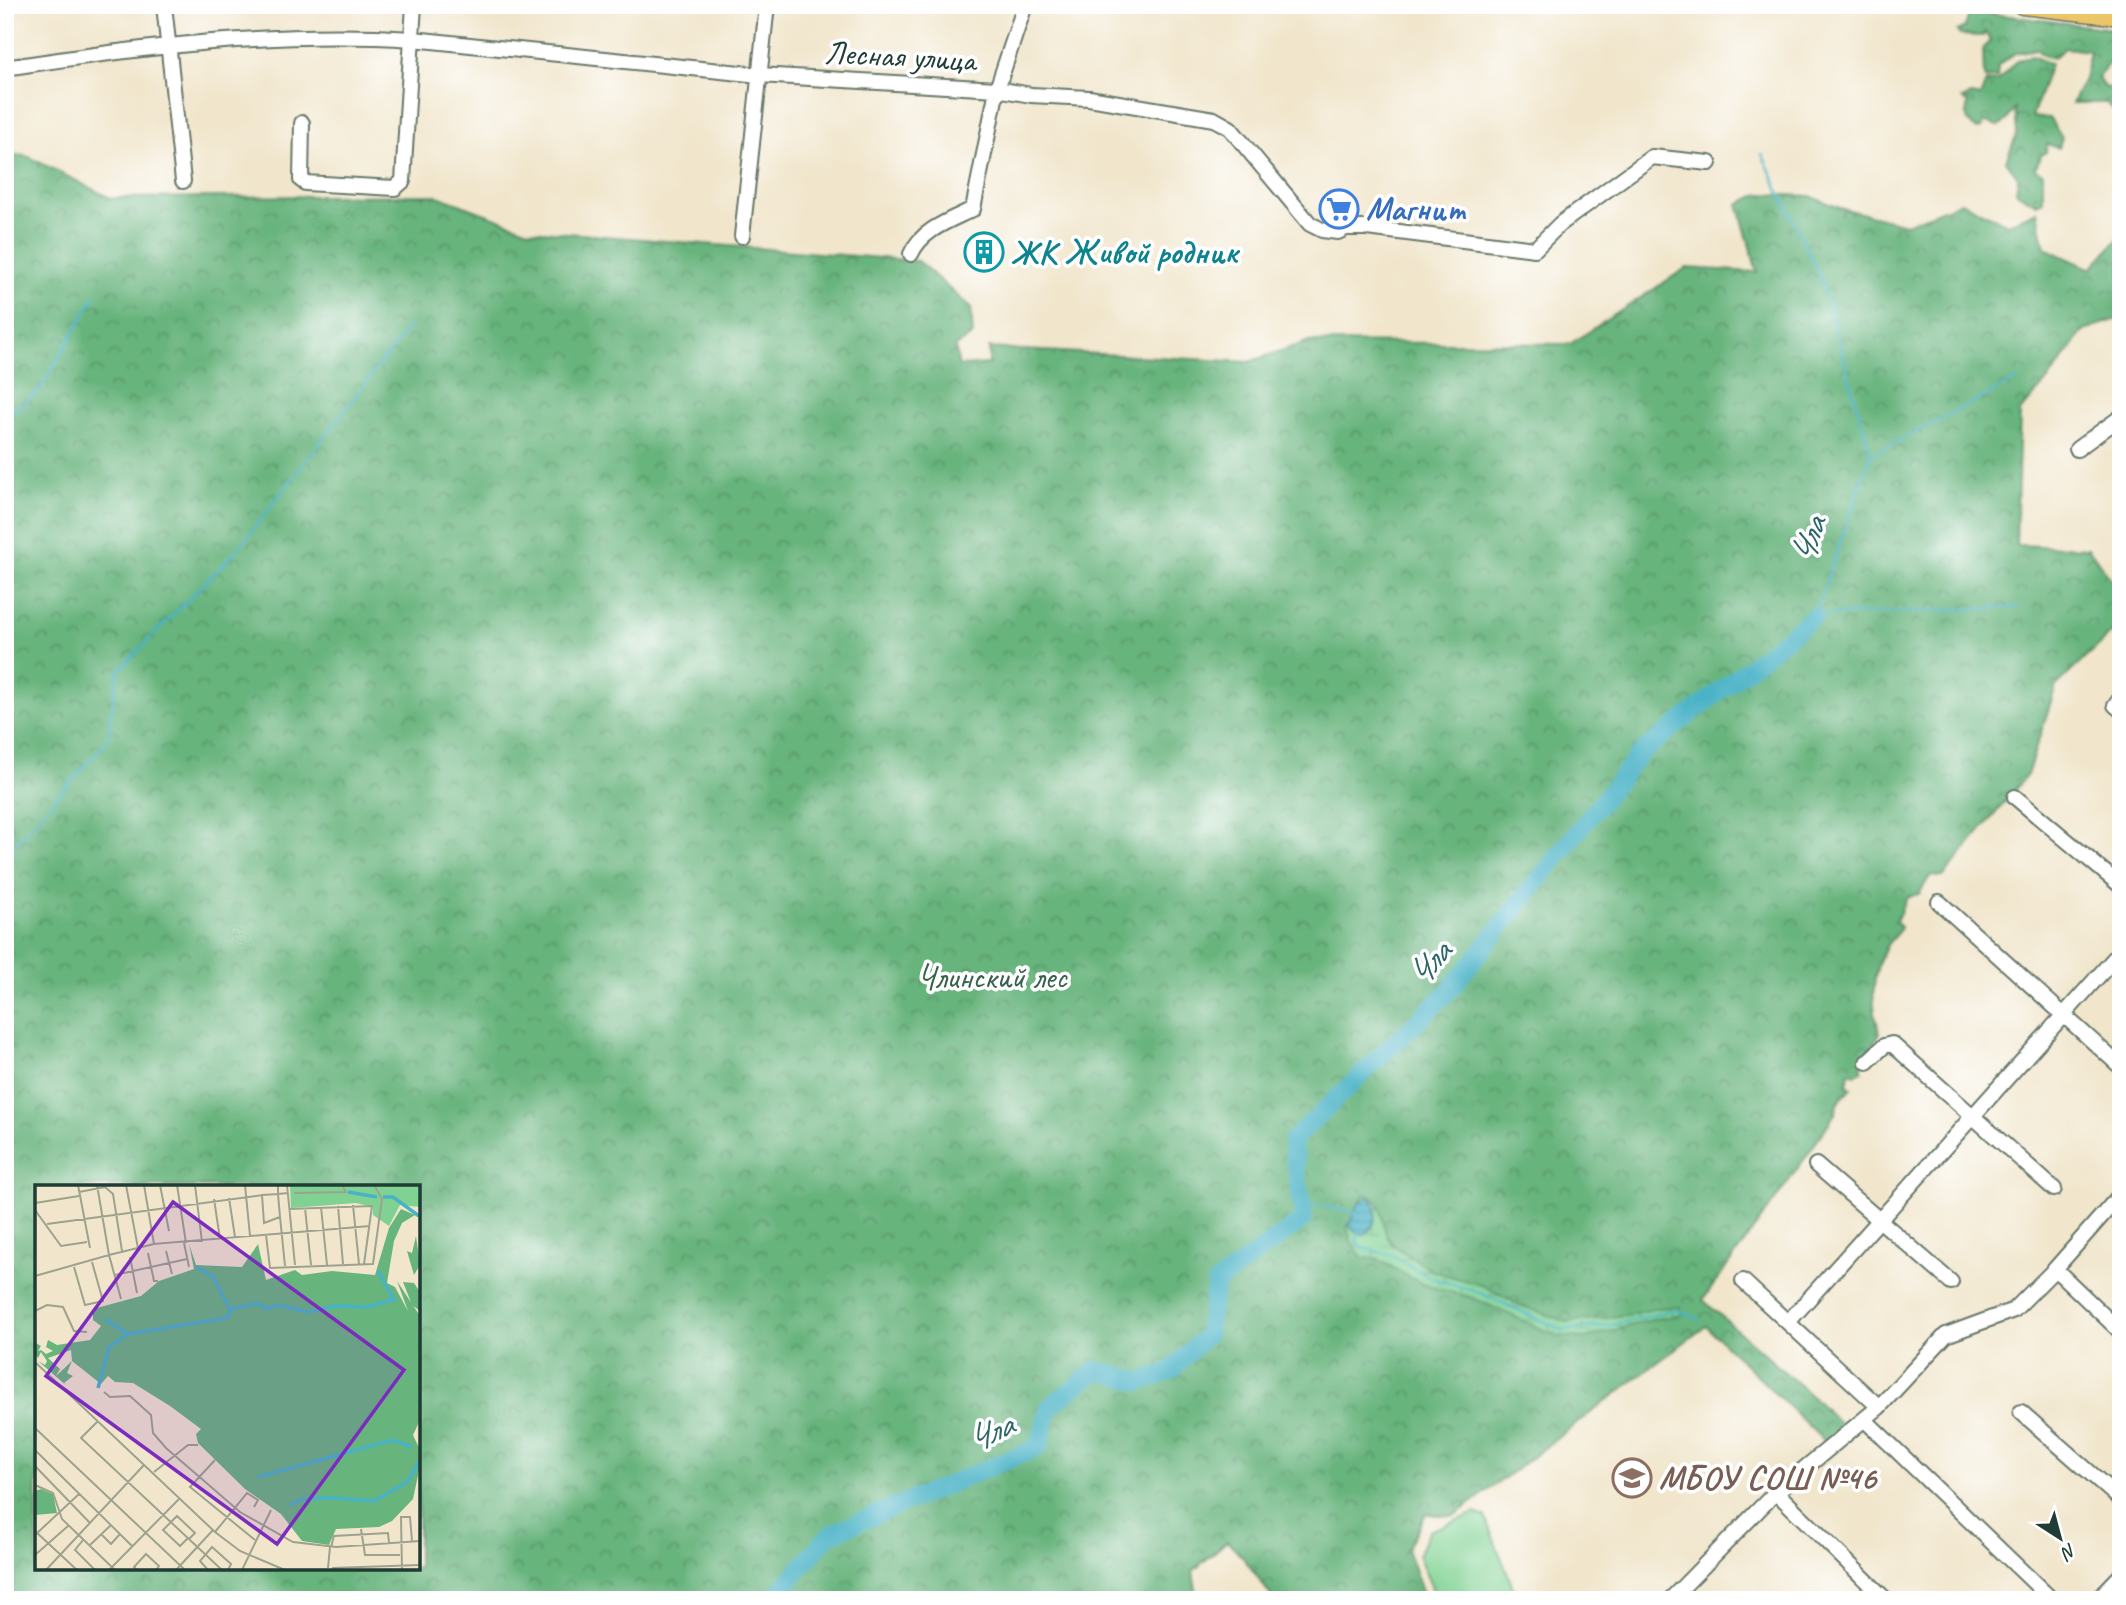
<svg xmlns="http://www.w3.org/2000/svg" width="2126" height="1605" font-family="Caveat,sans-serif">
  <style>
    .forest { fill: url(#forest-crowns); stroke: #447858; stroke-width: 2; fill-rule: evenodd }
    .wetland { fill: url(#wetland-marsh); stroke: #508864; stroke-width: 2 }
    .park { fill: #80d293; stroke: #508864; stroke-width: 2 }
    .water { fill: url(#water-rules); stroke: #34787d; stroke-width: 2 }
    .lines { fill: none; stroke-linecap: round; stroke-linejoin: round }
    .stream { stroke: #48b2c6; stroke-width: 2.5 }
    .river { stroke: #48b2c6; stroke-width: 18 }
    .minor-casing { stroke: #687869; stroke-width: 18 }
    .major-casing { stroke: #687869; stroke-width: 21 }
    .minor { stroke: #fff; stroke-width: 14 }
    .major { stroke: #edc569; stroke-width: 18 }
    .labels { text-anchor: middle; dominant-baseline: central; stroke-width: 7; stroke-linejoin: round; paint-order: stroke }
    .street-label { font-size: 33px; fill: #1f3d34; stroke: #fff }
    .shop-label { font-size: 33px; font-weight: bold; fill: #366cbe; stroke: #fff; text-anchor: start }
    .culture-label { font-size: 33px; font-weight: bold; fill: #0d838f; stroke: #fff; text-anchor: start }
    .park-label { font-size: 33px; fill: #37624c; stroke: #fff }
    .education-label { font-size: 33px; font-weight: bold; fill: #785e54; stroke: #fff; text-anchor: start }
    .water-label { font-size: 35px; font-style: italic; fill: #2d6667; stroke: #fff }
    .inset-river { fill: none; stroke: #48b2c6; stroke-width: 3.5 }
    .inset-road { fill: none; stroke: #9da28f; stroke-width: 2 }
    .view { fill: #7b2cbf; fill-opacity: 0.15; stroke: #7b2cbf; stroke-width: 3.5 }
    .inset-edge { fill: none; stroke: #1f3d34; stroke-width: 3.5 }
  </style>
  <defs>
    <pattern id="forest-crowns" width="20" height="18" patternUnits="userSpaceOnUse" patternTransform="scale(1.75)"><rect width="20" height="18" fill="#68b47d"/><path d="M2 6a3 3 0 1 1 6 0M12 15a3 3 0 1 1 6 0" fill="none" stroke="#559467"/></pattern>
    <pattern id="wetland-marsh" width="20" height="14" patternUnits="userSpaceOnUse" patternTransform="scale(1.75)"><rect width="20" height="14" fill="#80d293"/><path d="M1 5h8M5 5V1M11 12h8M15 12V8" fill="none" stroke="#68ac79"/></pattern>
    <pattern id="water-rules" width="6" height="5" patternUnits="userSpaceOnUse" patternTransform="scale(1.75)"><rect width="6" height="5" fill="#48b2c6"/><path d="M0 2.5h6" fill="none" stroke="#3b92a2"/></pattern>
  </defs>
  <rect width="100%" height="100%" fill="#fff"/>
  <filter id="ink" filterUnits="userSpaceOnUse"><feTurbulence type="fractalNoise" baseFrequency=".0143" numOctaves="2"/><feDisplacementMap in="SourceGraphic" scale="14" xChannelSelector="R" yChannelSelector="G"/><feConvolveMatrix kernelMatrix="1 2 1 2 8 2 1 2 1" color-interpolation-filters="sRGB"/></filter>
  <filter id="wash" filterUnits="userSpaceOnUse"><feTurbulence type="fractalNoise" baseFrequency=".00686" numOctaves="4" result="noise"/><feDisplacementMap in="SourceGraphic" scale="28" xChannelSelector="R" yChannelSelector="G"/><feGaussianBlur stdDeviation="1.57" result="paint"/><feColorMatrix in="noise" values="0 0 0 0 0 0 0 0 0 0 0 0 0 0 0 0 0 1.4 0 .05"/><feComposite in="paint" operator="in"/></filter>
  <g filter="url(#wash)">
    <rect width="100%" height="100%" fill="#f1e6cc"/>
    <!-- forest -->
    <path class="forest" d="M1970,11l151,19v30l-8,-3 -15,21 6,9 17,3v33l-2,-7 -13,-13h-34l12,-24 6,-28 -25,-3 -12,10 -10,-3 -7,-6 -21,4 -17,13 -1,12h-13l-1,-30 7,-7 -5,-9 -2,4 -23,-1 -3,-4 8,-4z
      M2032,56l18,8 -18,53 17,1 13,20 -3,10 -12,-4 -1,8 -6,3 -4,14 7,4v27l-6,4 -21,-12 2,-15 -12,-16 11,-27 -2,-26 -8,12 -8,6 -15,-4 -2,6 -6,1c-11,-8 -11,-13 -8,-26l-6,-4 9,-4 9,2 6,-15 12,-1 19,-21z
      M5,153l24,4 81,41 325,-3 94,35 389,31 53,47 2,27 -18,12 4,19 30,-2v-16l260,14 58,-20 263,2 116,-76 71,4 -19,-68 22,-10 50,2 30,12 66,16 55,-22 47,22 29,-13 8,37 46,21 27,-30 3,-7v86l-37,12 -31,44 -33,38 -4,133 72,3 33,45v31l-65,62 -29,89 -84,102 -13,-1 -11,18 -12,3 -11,24 5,6c-4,8 -10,11 -14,18 -16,27 -17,59 -7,88l-18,29v9l-6,3 -7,-2 -2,13 4,3 -14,16 -1,8c-41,64 -89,125 -133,188l103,91 36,35 -16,17 -120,-117 -252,190 -28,-2 -19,35 18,51h-151l-29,-40 -18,-19 -34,30 4,25 -3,4h-1189zM37,1187h381v381h-381z"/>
    <!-- wetland -->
    <path class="wetland" d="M1364,1194c26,7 12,30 28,50l41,27 51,15 38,20 45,16 60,-7 30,-7 23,-1 2,8 -27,4 -70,19 -28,-2 -84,-38 -49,-13 -47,-26 -14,-1 -11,-15 -5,-15z"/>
    <!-- park -->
    <path class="park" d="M1475,1513l10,4 33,83h-81l-19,-45 11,-24z"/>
    <!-- water -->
    <path class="water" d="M1370,1197c10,11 6,29 -5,38l-10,-4 -6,-5c5,-12 7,-26 21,-29z"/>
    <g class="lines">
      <!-- stream -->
      <path class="stream" d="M1762,154l59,125 50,176 -57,161 204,-9
        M5,418l35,-28 55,-94
        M1872,455l146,-76
        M5,855l102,-114 11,-70 121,-123 172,-224
        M1302,1204l22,2 31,7
        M1358,1230l-1,11 5,7 30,7 37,22 51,16 83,37 50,-5 57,-14h9l20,8"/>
      <!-- river -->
      <path class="river" d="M772,1600l58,-66 209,-87 10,-40 48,-37 43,12 31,-11 36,-37 9,-51 88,-64 -12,-78 156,-149 192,-238 174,-138"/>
    </g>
  </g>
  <g filter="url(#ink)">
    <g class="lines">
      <!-- minor casing -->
      <g class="minor-casing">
        <path id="minor" d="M164,5l19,176
          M5,68c135,-21 272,-38 408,-29l346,36 238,14 34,6 58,3 125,21 16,9 80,96 12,6 16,2 8,-4h21l168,21 25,-25 92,-67 57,6
          M302,123l-1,57 4,3 90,5 8,-7 11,-176
          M742,236l25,-231
          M911,254c11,-25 40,-34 62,-45l24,-120 28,-84
          M2077,449l44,-32
          M2121,698l-6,7 6,5
          M2015,797l106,89
          M1939,902l182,165
          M1867,1062l17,-16 8,-2 162,145
          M1816,1165l135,117
          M2055,1269l66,-75
          M1743,1281l136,126
          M1789,1321l332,-370
          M2021,1412l100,88
          M1865,1420l187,180
          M1776,1492l110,108
          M1670,1600l106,-108 103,-85 67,-72 68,-25 41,-41 66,63
          M2097,1600l24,-25"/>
      </g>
      <!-- major casing -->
      <g class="major-casing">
        <path id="major" d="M2022,5l99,11"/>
      </g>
      <!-- minor -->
      <use href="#minor" class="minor"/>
      <!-- major -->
      <use href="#major" class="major"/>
    </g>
  </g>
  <!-- icons -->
  <defs>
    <g id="supermarket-ring" transform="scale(2.0125)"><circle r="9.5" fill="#fff" stroke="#3f7fe0" stroke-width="1.5"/><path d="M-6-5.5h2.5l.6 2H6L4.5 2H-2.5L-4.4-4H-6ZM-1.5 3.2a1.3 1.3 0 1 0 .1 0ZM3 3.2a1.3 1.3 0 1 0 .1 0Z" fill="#3f7fe0"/></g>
    <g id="building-ring" transform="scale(2.0125)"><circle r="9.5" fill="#fff" stroke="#0f9aa8" stroke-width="1.5"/><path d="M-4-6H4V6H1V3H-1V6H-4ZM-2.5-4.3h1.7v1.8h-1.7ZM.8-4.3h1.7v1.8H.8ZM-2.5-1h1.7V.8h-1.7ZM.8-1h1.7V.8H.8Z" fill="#0f9aa8"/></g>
    <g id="school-ring" transform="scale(2.0125)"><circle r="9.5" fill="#fff" stroke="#8d6e63" stroke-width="1.5"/><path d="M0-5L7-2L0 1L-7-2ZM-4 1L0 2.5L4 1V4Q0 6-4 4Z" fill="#8d6e63"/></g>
  </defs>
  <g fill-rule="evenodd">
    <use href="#supermarket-ring" x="1339" y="209"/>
    <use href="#building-ring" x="984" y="252"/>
    <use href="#school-ring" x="1632" y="1478"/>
  </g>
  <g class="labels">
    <!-- street labels -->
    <g class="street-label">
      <text transform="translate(900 56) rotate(3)">Лесная улица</text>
    </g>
    <!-- shop labels -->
    <g class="shop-label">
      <text x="1366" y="209">Магнит</text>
    </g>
    <!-- culture labels -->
    <g class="culture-label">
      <text x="1011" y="252">ЖК Живой родник</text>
    </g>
    <!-- park labels -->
    <g class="park-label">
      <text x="992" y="977">Члинский лес</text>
    </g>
    <!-- education labels -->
    <g class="education-label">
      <text x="1659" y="1478">МБОУ СОШ №46</text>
    </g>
    <!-- water labels -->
    <g class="water-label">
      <text transform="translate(1808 540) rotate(-71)">Чла</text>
      <text transform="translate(1429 963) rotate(-48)">Чла</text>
      <text transform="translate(990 1432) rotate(-24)">Чла</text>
    </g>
  </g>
  <!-- overview -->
  <g transform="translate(35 1185)">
    <rect width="385" height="385" fill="#f1e6cc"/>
    <path d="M366,24l14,6 -13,8 -8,18 -7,42 8,4 13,24 -11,-30 23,35v104l-7,15 7,15v16l-7,33 -21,22 -13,6 -43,2 -7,16 -27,-4 -21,-27 -36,-25 -47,-46 -2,-9 5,-5 -31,-23 -37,-23 -18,-1 -7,-6 -7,8 -29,-23 -1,-11 -23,8 12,11 -4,7 16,-15 -5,12 6,3 -9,7 3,3 -29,-25 7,4 2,-4 -6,-9 -3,6 -3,-4 1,-11 5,3 -3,5 3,-1 5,4 7,-3 -7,-4 2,-7 9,5 33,-5 11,-14 -8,-6v-11l48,-13 18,-15 35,-12 -5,-25 7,21 46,2 16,-23 8,36 29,-10 7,5 30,-4 43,4 14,-47zM381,51l4,29 -6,10 -7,-24 5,2zM368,97l11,1 6,9v19l-8,-6zM6,304l12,5 4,19 -22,2v-24z" fill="#68b47d"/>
    <path d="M255,0h130v22l-20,-2 -11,21 -16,-11v-8l-17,-4 -65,5z" fill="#80d293"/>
    <path class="inset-river" d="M313,7l29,5M348,12h10l26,19M161,82l17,10 18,34M343,86l16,29M93,149l99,-16 4,-9 27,-6 8,6 12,-4 30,7 27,-6 32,1 29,-8M63,203l11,-41 19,-13 -23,-15M223,292l134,-37 20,7M255,320l13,-6 31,-1 40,3 33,-19 12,-19"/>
    <path class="inset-road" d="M43,0l12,63M62,0l12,70 45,-11M91,0l12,63M109,0l10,59 216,-18M125,0l9,46M142,0l9,58M160,0l7,57M210,0l5,51M243,0v9l2,23 -16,6 -2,-28 16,-1 10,-1M252,0l8,80M44,7l26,-5 8,7 9,57M259,8l52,-1 -4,-7M194,13l6,39M179,14l6,40M0,18l44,-7M318,20l6,59M303,21l5,58M286,22l6,58M270,23l6,57M254,24l83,-3 -8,58M0,25l26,36 26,-4M245,32l5,49M12,39l216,-29M231,50l4,33 103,-4 9,-65 -8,-14M149,58l5,24M131,66l6,23M113,68l6,28h4M95,72l7,36M39,82l11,38 18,-4 -11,-39M80,90l72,-16M0,91l74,-21 12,44M0,126l12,-6 16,2 11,24 13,1M0,177l180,170 25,19 45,19M69,207l6,5 20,-1 21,19 2,18 13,15 74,64 53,30 43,5 84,-6M63,236l-17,17 141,132M0,243l150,142M0,265l97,96M180,275l-25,27 65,53M0,281l55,57M119,287l34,-27h10M0,300l18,8 9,26 53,51M326,344l4,26h35M1,347l41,38M180,347l32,-39 11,7 -4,7M66,349l10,10 9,-10M0,350l44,-41M153,353l-8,8 -17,-16 14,-14 18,17 -6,6M48,355l-8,10 20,20M54,361l22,-21M296,362l3,-11 54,-3 1,10M0,370l33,-29M293,383l2,-21M297,383l88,-3M11,385l98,-105M74,385l71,-72M102,385l-3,-3 12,-13 13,12 -3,4M141,385l37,-40M173,385l-8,-9 12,-14 19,17 -3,6M207,385l29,-60M278,385h22M367,385l-1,-53h9l2,24"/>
    <path class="view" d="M138,17l231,168 -127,174 -231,-168z"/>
    <rect width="385" height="385" class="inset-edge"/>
  </g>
  <!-- margin -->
  <rect width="2126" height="1605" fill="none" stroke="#fff" stroke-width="28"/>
  <!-- north arrow -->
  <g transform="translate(2060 1538) rotate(144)" stroke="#ffffff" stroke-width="5" paint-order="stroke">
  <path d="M0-5L12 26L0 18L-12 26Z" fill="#1f3d34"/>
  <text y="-10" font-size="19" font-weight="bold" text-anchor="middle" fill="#1f3d34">N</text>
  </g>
</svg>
